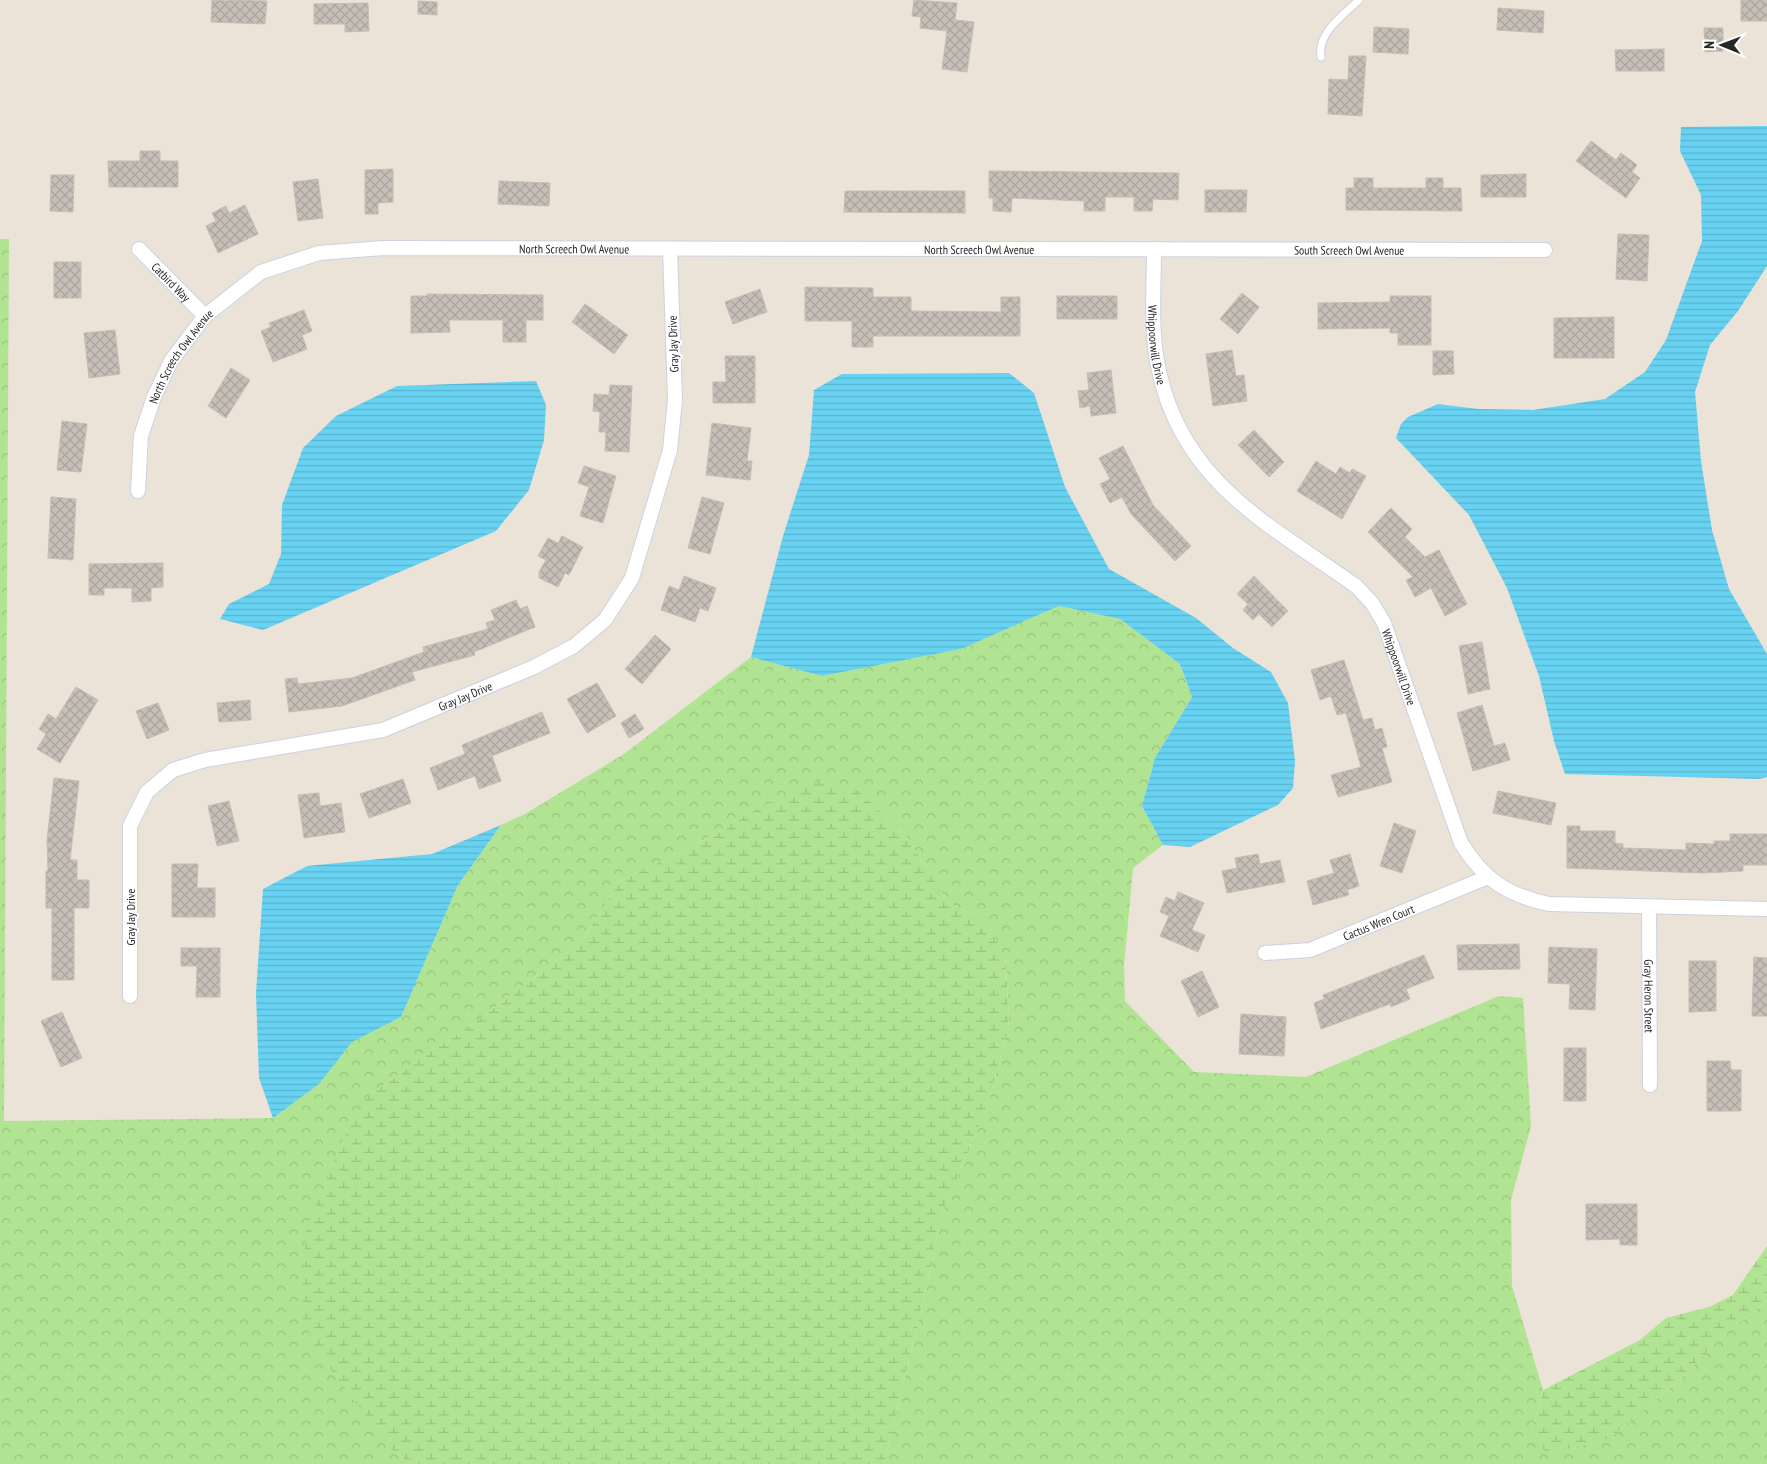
<svg xmlns="http://www.w3.org/2000/svg" width="1767" height="1464" font-family="'PT Sans Narrow',sans-serif">
  <style>
    .forest { fill: url(#forest-crowns) }
    .wetland { fill: url(#wetland-marsh) }
    .water { fill: url(#water-rules) }
    .building { fill: url(#building-cross-hatch); stroke: #c6beb2 }
    .lines { fill: none; stroke-linecap: round; stroke-linejoin: round }
    .lane-casing { stroke: #cdd2e1; stroke-width: 9 }
    .street-casing { stroke: #cdd2e1; stroke-width: 16 }
    .lane { stroke: #fff; stroke-width: 7 }
    .street { stroke: #fff; stroke-width: 14 }
    .labels { text-anchor: middle; dominant-baseline: central; stroke-width: 4.5; stroke-linejoin: round; paint-order: stroke }
    .street-label { font-size: 12px; fill: #272727; stroke: #fff }
  </style>
  <defs>
    <pattern id="forest-crowns" width="20" height="18" patternUnits="userSpaceOnUse" patternTransform="scale(1.25)"><rect width="20" height="18" fill="#b1e492"/><path d="M2 6a3 3 0 1 1 6 0M12 15a3 3 0 1 1 6 0" fill="none" stroke="#98c47e"/></pattern>
    <pattern id="wetland-marsh" width="20" height="14" patternUnits="userSpaceOnUse" patternTransform="scale(1.25)"><rect width="20" height="14" fill="#b1e492"/><path d="M1 5h8M5 5V1M11 12h8M15 12V8" fill="none" stroke="#98c47e"/></pattern>
    <pattern id="water-rules" width="6" height="5" patternUnits="userSpaceOnUse" patternTransform="scale(1.25)"><rect width="6" height="5" fill="#67d2f1"/><path d="M0 2.5h6" fill="none" stroke="#59b4cf"/></pattern>
    <pattern id="building-cross-hatch" width="8" height="8" patternUnits="userSpaceOnUse" patternTransform="scale(1.25)"><rect width="8" height="8" fill="#c6bfb8"/><path d="M0 0l8 8M0 8l8-8" fill="none" stroke="#aaa49e"/></pattern>
  </defs>
  <rect width="100%" height="100%" fill="#ebe2d8"/>
  <!-- forest -->
  <path class="forest" d="M0,239h9l-5,882 269,-3 46,-34 33,-42 49,-25 57,-132 43,-60 24,-11 99,-60 127,-97 71,19 139,-27 98,-43 61,13 60,45 12,33 -37,61 -13,48 21,39 -30,23 -9,98 1,35 69,71 112,5 193,-81 24,2 8,128 -20,74 1,86 31,104 -11,45 78,3 64,-53 51,-51 42,-33v163h-883l45,-188 12,-61 45,-105 23,-83 -3,-65 -18,-40 -39,-19 -45,-70 -44,-40 -105,17 -65,38 -70,33 -37,59 -118,90 -40,25 -59,43 26,352 19,14h-411z"/>
  <!-- wetland -->
  <path class="wetland" d="M821,780l39,13 44,40 45,70 39,19 18,40 3,65 -23,83 -45,105 -12,61 -45,188h-473l-19,-14 -73,-96 -17,-36 1,-54 4,-37 34,-83 25,-46 59,-43 40,-25 118,-90 37,-59 70,-33 65,-38z
    M1767,1246v55l-42,33 -51,51 -64,53 -63,16 -15,-19 11,-45 97,-50 26,-22 43,-11 24,-12z"/>
  <!-- water -->
  <path class="water" d="M1767,126v140l-29,45 -28,34 -15,47 6,69 11,69 17,59 38,65v123l-8,2 -194,-5 -11,-33 -15,-65 -32,-88 -38,-73 -73,-77 5,-14 7,-7 30,-13 40,5 55,1 72,-11 40,-27 21,-32 36,-99 -1,-46 -21,-44 1,-24z
    M1009,373l25,20 31,94 44,82 87,49 37,30 38,24 17,31 7,58 -2,27 -15,17 -88,42 -27,-2 -21,-39 13,-48 37,-61 -12,-33 -60,-45 -61,-13 -98,43 -139,27 -71,-19 32,-121 26,-81 5,-65 28,-16z
    M536,381l10,24 -2,35 -15,50 -33,41 -233,99 -43,-11 9,-15 40,-20 12,-30 1,-49 21,-57 33,-32 61,-30z
    M501,825l-43,60 -57,132 -49,25 -33,42 -46,34 -14,-40 -3,-85 7,-104 44,-23 125,-12z"/>
  <!-- building -->
  <path class="building" d="M212,0l55,1 -2,23 -54,-2z
    M914,0l43,3 -2,17 19,2 -7,50 -25,-3 5,-38 -27,-3 1,-11 -9,-1z
    M1741,0h26v21h-26z
    M418,1l19,1v13l-19,-1z
    M368,3l1,28 -24,1v-8h-31v-20z
    M1498,8l46,3 -1,22 -46,-3z
    M1374,27l35,2 -1,25 -35,-2z
    M1704,28h19v23l-18,1z
    M1664,49v22h-48l-1,-21z
    M1349,56h17l-4,60 -34,-2 1,-35 19,1z
    M1591,141l25,19 5,-7 16,12 -5,7 8,6 -14,20 -50,-37z
    M140,151h20v10h18v26h-69l-1,-26h32z
    M393,169v33l-15,1v11h-13v-44z
    M989,171l190,2 -1,27 -25,-1 -1,12h-18v-14h-29v14h-21v-10l-72,-3 -1,14 -18,-1v-13h-4z
    M1526,174v23h-45v-22z
    M51,175h23l-1,37 -23,-1z
    M1354,178h19v10h53v-10h17v10h18l1,23 -116,-1v-22h8z
    M318,179l5,39 -25,3 -5,-39z
    M499,181l51,2 -1,23 -51,-2z
    M1205,190h42l-1,22h-41z
    M845,191h120v22l-121,-1z
    M245,205l13,29 -40,19 -12,-27 10,-5 -4,-8 14,-7 3,7z
    M1618,234l31,1 -2,46 -31,-2z
    M54,262h27v36h-27z
    M805,287l68,1v9h38v14l90,1v-15h19v39h-147v11h-21v-26h-47z
    M760,289l7,23 -34,12 -8,-22z
    M1242,293l17,14 -21,27 -18,-15z
    M427,294l116,1v25h-17v22h-23v-22h-54l1,12 -39,1v-37h16z
    M1057,296h60v23h-60z
    M1390,296h41v49h-33v-12h-8v-5l-72,1v-26l72,-1z
    M585,304l43,31 -14,19 -42,-32z
    M304,310l8,21 -10,4 5,14 -34,13 -12,-31 10,-4 -2,-4z
    M1614,317v41h-60v-40z
    M115,330l5,44 -31,4 -5,-45z
    M1232,350l4,26 8,-1 3,26 -34,5 -7,-52z
    M1433,351h20l1,23 -21,1z
    M725,356h30v47h-42v-21h13z
    M231,368l19,12 -24,38 -18,-12z
    M1111,370l5,43 -25,3 -1,-10 -10,2 -2,-17 11,-1 -2,-17z
    M610,385l22,1 -3,66 -24,-1 1,-19h-7l1,-20 -7,-1 1,-17 15,1z
    M62,421l25,3 -6,48 -24,-2z
    M712,423l39,5 -4,33h5l-2,19 -44,-5z
    M1254,430l30,32 -15,15 -31,-32z
    M1123,446l30,59 38,41 -16,15 -44,-47 -9,-17 -12,6 -10,-19 10,-5 -11,-21z
    M1316,461l20,13 4,-7 10,6 2,-4 14,7 -24,43 -45,-28z
    M584,466l32,10 -13,47 -23,-7 9,-29 -11,-4z
    M51,497l25,2 -3,61 -25,-2z
    M702,497l22,6 -14,51 -22,-6z
    M1391,508l21,21 -7,8 20,20 14,-7 28,54 -22,12 -14,-28 -16,9 -9,-17 7,-3 -45,-45z
    M562,536l21,11 -14,28 -4,-2 -7,14 -19,-9v-6l7,-12 -8,-4 10,-18 10,5z
    M163,563v24l-12,1v13l-19,1v-14h-28v7h-15v-31z
    M684,576l32,12 -8,23 -8,-3 -5,14 -34,-12 8,-24 10,4z
    M1254,576l34,35 -16,16 -13,-13 -6,6 -10,-10 5,-6 -11,-10z
    M516,600l4,9 7,-3 8,21 -61,25 1,3 -63,17 3,8 -73,26 -53,6 -4,-33 12,-1 1,6 54,-6 72,-26 -1,-5 65,-18 -2,-6 9,-3 -4,-10z
    M655,635l16,14 -29,35 -17,-15z
    M1482,642l8,47 -22,5 -9,-48z
    M1344,660l19,60 9,-2 3,12 7,-2 5,19 -5,1 10,34 -54,15 -7,-22 30,-8 -15,-54 -9,2 -6,-19 -11,4 -9,-30z
    M597,683l19,33 -29,17 -20,-34z
    M76,687l22,13 -38,63 -23,-14 9,-15 -7,-5 9,-15 8,5z
    M250,700l1,20 -32,2 -2,-19z
    M158,703l11,27 -22,9 -11,-28z
    M1482,705l12,41 11,-3 5,17 -37,11 -16,-58z
    M542,712l8,21 -58,23 9,25 -22,8 -4,-13 -37,14 -8,-22 35,-14 -3,-9z
    M635,714l9,15 -15,9 -8,-15z
    M54,778l25,3 -9,79h7v20h12v28h-15v72h-22v-72h-6v-37h2l-1,-31z
    M403,779l8,24 -42,15 -9,-24z
    M1498,791l58,12 -5,22 -58,-12z
    M319,793l1,13 21,-3 4,29 -41,6 -6,-43z
    M229,801l10,40 -22,5 -9,-40z
    M1394,823l22,8 -14,42 -22,-7z
    M1567,826h13v5h35v12l8,1v4l63,2v-7l28,1v-3h16v-7h37v31h-24v6l-40,2 -136,-5z
    M1258,854l2,10 20,-4 5,22 -58,11 -5,-22 15,-3 -2,-10z
    M1350,854l9,32 -12,4 2,5 -36,10 -6,-24 27,-8 -4,-13z
    M172,864h26l-1,24h18v29h-43z
    M1178,892l26,11 -12,27 13,5 -7,17 -38,-16 9,-20 -9,-4 6,-15 9,4z
    M1519,944l1,25 -62,1 -1,-25z
    M1549,947l48,2 -2,61 -26,-1 1,-25 -22,-1z
    M181,948h39v49h-24l1,-31h-16z
    M1424,955l10,23 -28,11 4,10 -19,8 -1,-3 -69,25 -7,-26 10,-4 -1,-4z
    M1754,957l13,1v58h-15z
    M1689,961h27v50l-27,1z
    M1202,971l17,36 -21,10 -17,-36z
    M62,1012l20,46 -21,9 -20,-46z
    M1241,1014l45,3 -2,39 -45,-2z
    M1564,1048h22v53h-22z
    M1707,1061h23l1,9h10v41h-34z
    M1586,1204h51v41h-17v-6l-34,1z"/>
  <g class="lines">
    <!-- lane casing -->
    <g class="lane-casing">
      <path id="lane" d="M1321,57c-4,-24 22,-42 38,-57"/>
    </g>
    <!-- street casing -->
    <g class="street-casing">
      <g id="street">
        <path id="s1" d="M139,249l66,67"/>
        <path id="s2" d="M1154,249c0,40 -4,83 5,122 24,112 111,154 197,215l16,17 12,20 77,220c23,37 46,52 88,61l218,5"/>
        <path id="s3" d="M138,491l3,-55 13,-39 17,-36 34,-45 56,-44 58,-19 64,-5 1162,2"/>
        <path id="s4" d="M1649,907l1,178"/>
        <path id="s5" d="M1265,953l45,-3 178,-73"/>
        <path id="s6" d="M130,996v-170l17,-34 26,-22 32,-10 178,-30 151,-63 40,-21 31,-26 27,-42 38,-128 5,-50 -5,-150"/>
      </g>
    </g>
    <!-- lane -->
    <use href="#lane" class="lane"/>
    <!-- street -->
    <use href="#street" class="street"/>
  </g>
  <g class="labels">
    <!-- street labels -->
    <g class="street-label">
      <text stroke="none"><textPath href="#s3" startOffset="580">North Screech Owl Avenue</textPath></text>
      <text stroke="none"><textPath href="#s3" startOffset="985">North Screech Owl Avenue</textPath></text>
      <text stroke="none"><textPath href="#s3" startOffset="1355">South Screech Owl Avenue</textPath></text>
      <text stroke="none"><textPath href="#s1" startOffset="46">Catbird Way</textPath></text>
      <text transform="translate(673 344) rotate(-92)">Gray Jay Drive</text>
      <text stroke="none"><textPath href="#s2" startOffset="96">Whippoorwill Drive</textPath></text>
      <text stroke="none"><textPath href="#s3" startOffset="145">North Screech Owl Avenue</textPath></text>
      <text stroke="none"><textPath href="#s2" startOffset="516">Whippoorwill Drive</textPath></text>
      <text stroke="none"><textPath href="#s6" startOffset="545">Gray Jay Drive</textPath></text>
      <text transform="translate(130 917) rotate(-90)">Gray Jay Drive</text>
      <text stroke="none"><textPath href="#s5" startOffset="119">Cactus Wren Court</textPath></text>
      <text stroke="none"><textPath href="#s4" startOffset="89">Gray Heron Street</textPath></text>
    </g>
  </g>
  <!-- north arrow -->
  <g transform="translate(1722 45) rotate(271)" stroke="#ffffff" stroke-width="4" paint-order="stroke">
  <path d="M0-4L9 19L0 12L-9 19Z" fill="#272727"/>
  <text y="-8" font-size="14" font-weight="bold" text-anchor="middle" fill="#272727">N</text>
  </g>
</svg>
